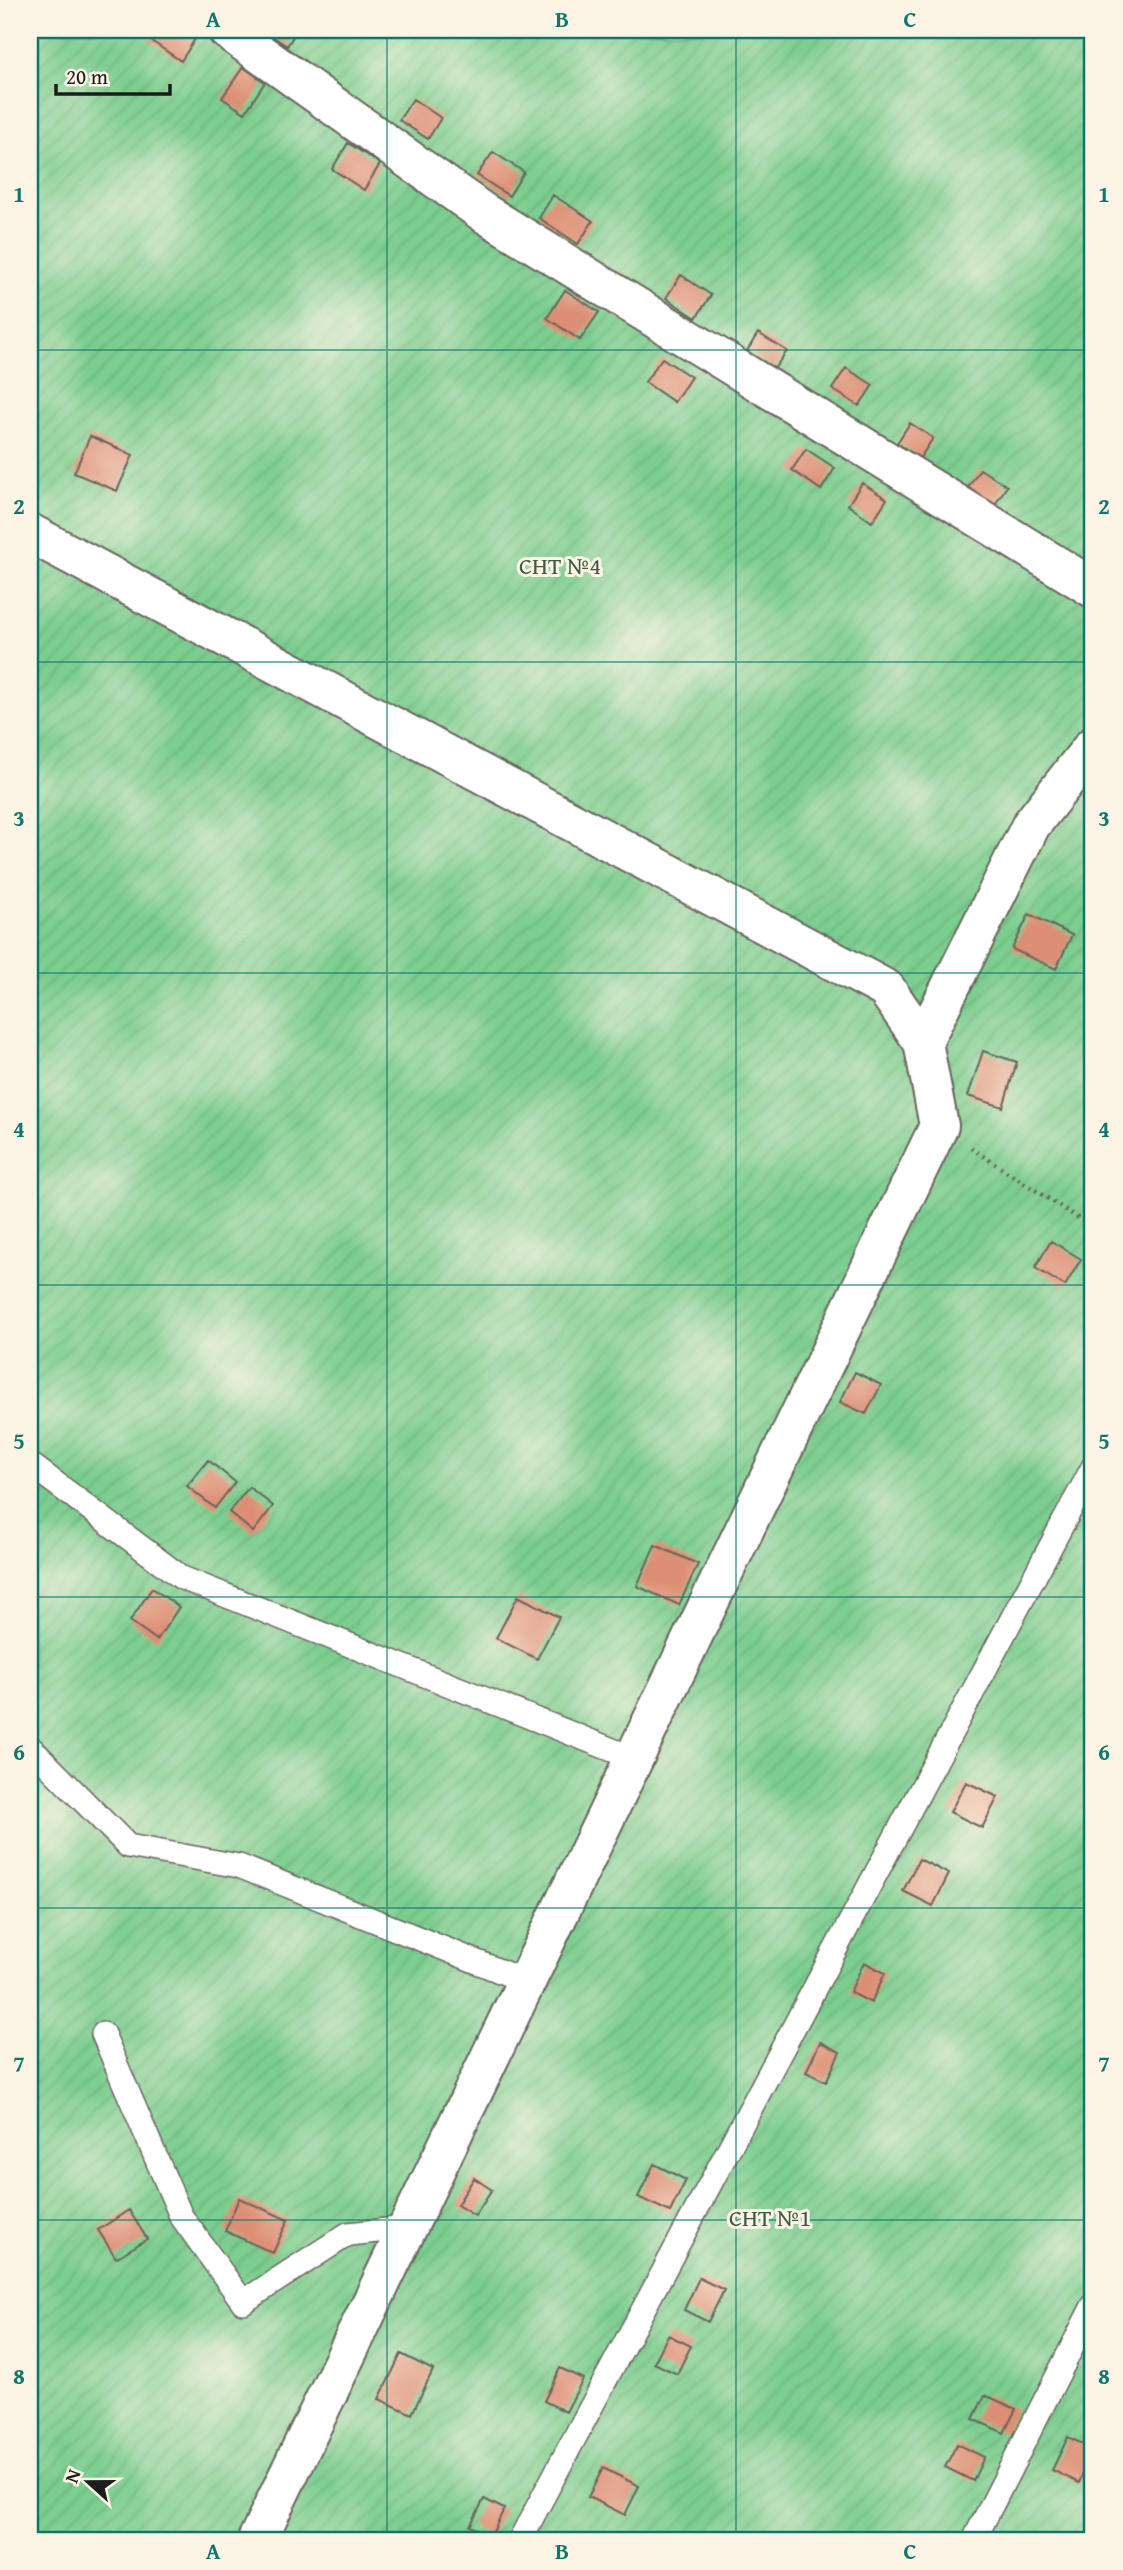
<svg xmlns="http://www.w3.org/2000/svg" width="1123" height="2570" font-family="'Gentium Book Plus',serif">
  <style>
    .garden { fill: url(#garden-furrows); stroke: #4c7556; stroke-width: 2 }
    .building { fill: #dd8f74 }
    .lines { fill: none; stroke-linecap: round; stroke-linejoin: round }
    .service-casing { stroke: #68645c; stroke-width: 26 }
    .minor-casing { stroke: #68645c; stroke-width: 42 }
    .path { stroke: #68645c; stroke-width: 4.5; stroke-dasharray: 2 5; stroke-linecap: butt }
    .service { stroke: #fff; stroke-width: 23 }
    .minor { stroke: #fff; stroke-width: 38 }
    .grid { fill: none; stroke: #0f766e; stroke-width: 2; stroke-opacity: 0.55 }
    .labels { text-anchor: middle; dominant-baseline: central; stroke-width: 6; stroke-linejoin: round; paint-order: stroke }
    .park-label { font-size: 24px; fill: #3e5a45; stroke: #fcf5e5 }
    .neatline { fill: none; stroke: #0f766e; stroke-width: 2.5 }
    .grid-label { font-size: 23px; text-anchor: middle; font-weight: bold; fill: #0f766e }
  </style>
  <defs>
    <pattern id="garden-furrows" width="10" height="10" patternUnits="userSpaceOnUse" patternTransform="scale(1.75)"><rect width="10" height="10" fill="#7cce90"/><path d="M-1 1l2-2M0 10L10 0M9 11l2-2" fill="none" stroke="#6bb07c"/></pattern>
  </defs>
  <rect width="100%" height="100%" fill="#fcf5e5"/>
  <filter id="ink" filterUnits="userSpaceOnUse"><feTurbulence type="fractalNoise" baseFrequency=".0143" numOctaves="2"/><feDisplacementMap in="SourceGraphic" scale="14" xChannelSelector="R" yChannelSelector="G"/><feConvolveMatrix kernelMatrix="1 2 1 2 8 2 1 2 1" color-interpolation-filters="sRGB"/></filter>
  <filter id="wash" filterUnits="userSpaceOnUse"><feTurbulence type="fractalNoise" baseFrequency=".00686" numOctaves="4" result="noise"/><feDisplacementMap in="SourceGraphic" scale="28" xChannelSelector="R" yChannelSelector="G"/><feGaussianBlur stdDeviation="1.57" result="paint"/><feColorMatrix in="noise" values="0 0 0 0 0 0 0 0 0 0 0 0 0 0 0 0 0 1.4 0 .05"/><feComposite in="paint" operator="in"/></filter>
  <g filter="url(#wash)">
    <rect width="100%" height="100%" fill="#f5ebd3"/>
    <!-- garden -->
    <path class="garden" d="M30,30h1063v2510h-1063z"/>
    <g id="blocks">
      <!-- building -->
      <path class="building" d="M143,30h44l10,6 -16,25 -40,-27z
        M263,30h34l-10,16z
        M243,67l22,15 -20,31 -23,-15z
        M413,99l28,19 -13,21 -29,-19z
        M348,143l32,21 -16,26 -32,-21z
        M493,152l31,20 -15,24 -32,-21z
        M553,195l40,26 -15,23 -39,-26z
        M681,275l30,20 -15,23 -30,-20z
        M565,290l34,22 -19,28 -33,-22z
        M758,333l29,18 -13,18 -27,-18z
        M662,358l29,19 -17,25 -29,-20z
        M846,368l27,17 -14,21 -27,-17z
        M910,423l23,15 -13,20 -23,-15z
        M90,436l43,19 -16,36 -43,-18z
        M806,449l29,19 -14,22 -29,-20z
        M980,469l27,17 -13,20 -27,-17z
        M862,483l25,16 -15,23 -24,-17z
        M1029,914l43,21 -16,34 -44,-20z
        M983,1051l34,11 -14,45 -35,-11z
        M1051,1241l30,18 -16,27 -30,-18z
        M855,1372l26,13 -15,29 -26,-12z
        M208,1460l27,22 -20,26 -28,-22z
        M249,1487l24,19 -20,26 -24,-20z
        M655,1545l43,19 -19,41 -42,-19z
        M152,1588l27,19 -22,33 -27,-19z
        M518,1596l41,21 -22,42 -41,-21z
        M966,1782l32,15 -16,31 -32,-16z
        M919,1859l30,15 -16,32 -30,-15z
        M864,1962l21,11 -14,30 -21,-11z
        M820,2042l20,10 -14,30 -20,-10z
        M654,2164l32,16 -16,32 -32,-15z
        M474,2178l18,12 -17,26 -18,-11z
        M239,2198l49,22 -15,33 -48,-22z
        M129,2210l18,29 -31,19 -18,-28z
        M699,2278l25,12 -16,32 -24,-12z
        M668,2335l23,11 -14,28 -23,-11z
        M401,2354l32,16 -21,44 -33,-15z
        M560,2368l23,11 -17,33 -22,-11z
        M985,2395l31,14 -12,24 -31,-14z
        M1068,2437l25,12 -14,34 -27,-13z
        M957,2444l27,13 -11,24 -28,-14z
        M603,2468l36,18 -14,29 -37,-18z
        M484,2499l20,10 -13,27 -21,-10z"/>
    </g>
  </g>
  <g filter="url(#ink)">
    <use href="#blocks" fill-opacity="0" stroke="#68645c" stroke-width="2"/>
    <g class="lines">
      <!-- service casing -->
      <g class="service-casing">
        <path id="service" d="M30,1464l152,114 453,181
          M30,1747l98,99 111,20 288,116
          M103,2034l78,182 62,86 105,-68 59,-6
          M520,2540l573,-1073
          M974,2540l119,-234"/>
      </g>
      <!-- minor casing -->
      <g class="minor-casing">
        <path id="minor" d="M227,30l257,183 609,375
          M30,533l856,456 37,53
          M257,2540l682,-1414 -16,-84 108,-217 62,-79"/>
      </g>
      <!-- path -->
      <path class="path" d="M971,1148l122,80"/>
      <!-- service -->
      <use href="#service" class="service"/>
      <!-- minor -->
      <use href="#minor" class="minor"/>
    </g>
  </g>
  <!-- grid -->
  <path class="grid" d="M387,30v2510M736,30v2510M30,350h1063M30,662h1063M30,973h1063M30,1285h1063M30,1597h1063M30,1908h1063M30,2220h1063"/>
  <g class="labels">
    <!-- park labels -->
    <g class="park-label">
      <text x="560" y="565">СНТ №4</text>
      <text x="770" y="2217">СНТ №1</text>
    </g>
  </g>
  <!-- margin -->
  <rect width="1123" height="2570" fill="none" stroke="#fcf5e5" stroke-width="77"/>
  <!-- north arrow -->
  <g transform="translate(88 2482) rotate(291)" stroke="#fcf5e5" stroke-width="5" paint-order="stroke">
  <path d="M0-5L12 26L0 18L-12 26Z" fill="#1c1c1c"/>
  <text y="-10" font-size="19" font-weight="bold" text-anchor="middle" fill="#1c1c1c">N</text>
  </g>
  <!-- scale -->
  <path d="M56 84v10h114v-10" fill="none" stroke="#1c1c1c" stroke-width="3.5"/>
  <text x="66" y="84" font-size="21" fill="#1c1c1c" stroke="#fcf5e5" stroke-width="5" paint-order="stroke">20 m</text>
  <rect x="38" y="38" width="1046" height="2494" class="neatline"/>
  <g class="grid-label">
    <text x="213" y="27">A</text>
    <text x="562" y="27">B</text>
    <text x="910" y="27">C</text>
    <text x="19" y="202">1</text>
    <text x="1104" y="202">1</text>
    <text x="19" y="514">2</text>
    <text x="1104" y="514">2</text>
    <text x="19" y="826">3</text>
    <text x="1104" y="826">3</text>
    <text x="19" y="1137">4</text>
    <text x="1104" y="1137">4</text>
    <text x="19" y="1449">5</text>
    <text x="1104" y="1449">5</text>
    <text x="19" y="1760">6</text>
    <text x="1104" y="1760">6</text>
    <text x="19" y="2072">7</text>
    <text x="1104" y="2072">7</text>
    <text x="19" y="2384">8</text>
    <text x="1104" y="2384">8</text>
    <text x="213" y="2559">A</text>
    <text x="562" y="2559">B</text>
    <text x="910" y="2559">C</text>
  </g>
</svg>
